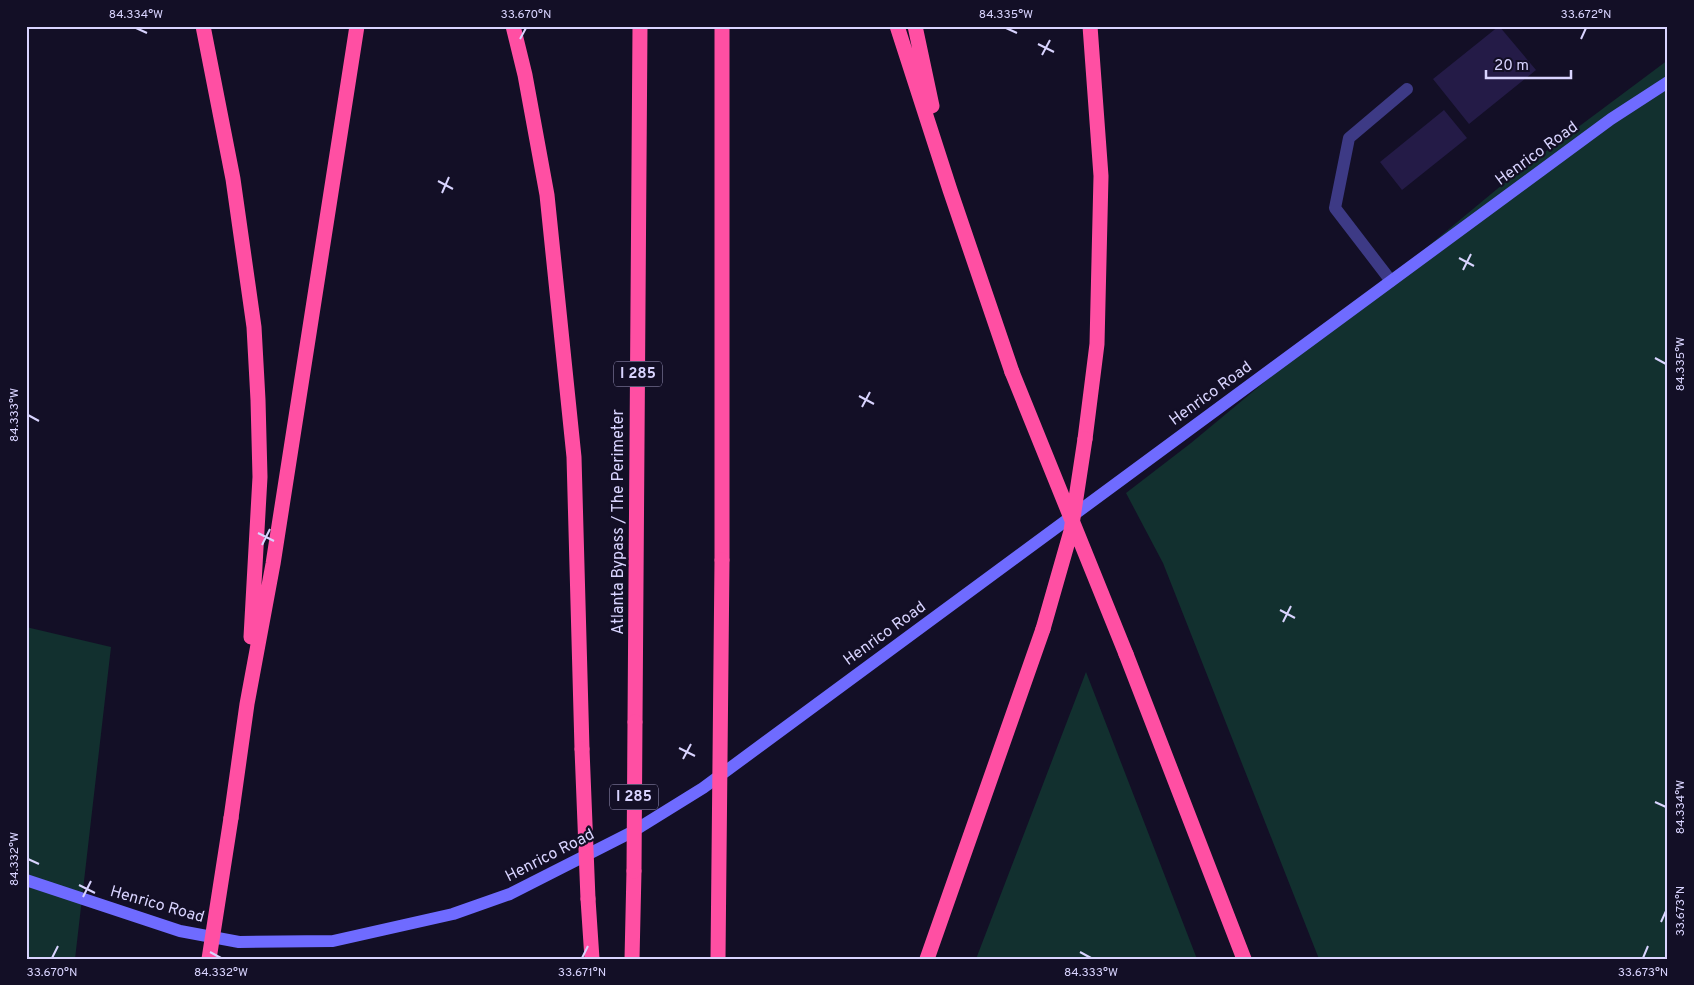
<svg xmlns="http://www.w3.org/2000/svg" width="1694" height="985" font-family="Overpass,sans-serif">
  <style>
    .green { fill: #12302f }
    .building { fill: #241b47 }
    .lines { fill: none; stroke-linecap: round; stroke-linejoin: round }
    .lane { stroke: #3d3a85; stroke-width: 12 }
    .secondary { stroke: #6f6bff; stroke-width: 12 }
    .highway { stroke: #ff4fa3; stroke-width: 15 }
    .highway-bridge { stroke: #ff4fa3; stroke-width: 15 }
    .ticks { fill: none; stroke: #d9d4ff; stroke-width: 2 }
    .labels { text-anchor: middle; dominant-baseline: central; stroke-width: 4.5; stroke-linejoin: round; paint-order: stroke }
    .shield { fill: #130f26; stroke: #9e99be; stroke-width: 1 }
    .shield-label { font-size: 15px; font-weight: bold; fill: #d9d4ff }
    .street-label { font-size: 16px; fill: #d9d4ff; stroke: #130f26 }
    .neatline { fill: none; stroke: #d9d4ff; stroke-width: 2 }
    .ticks-label { font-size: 12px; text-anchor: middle; fill: #d9d4ff }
  </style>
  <rect width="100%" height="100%" fill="#130f26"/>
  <!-- green -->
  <path class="green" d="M1668,60v899h-349l-156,-396 -37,-70 65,-50 323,-268z
    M26,627l85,20 -36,312h-49z
    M1086,672l111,287h-221z"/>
  <!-- building -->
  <path class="building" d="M1499,26l37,44 -67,54 -36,-45z
    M1444,110l23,28 -65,52 -22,-28z"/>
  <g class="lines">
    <!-- lane -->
    <path class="lane" d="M1391,281l-56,-73 14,-70 58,-49"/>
    <!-- secondary -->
    <path class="secondary" d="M26,880l154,51 59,11 94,-1 120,-27 57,-20 122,-62 71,-44 908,-669 57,-37"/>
    <!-- highway -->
    <path class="highway" d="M203,26l30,153 21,148 4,73 2,77 -9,160
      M513,26l12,49 22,120 27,262 8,292
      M722,26v534
      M897,26l53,164 62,182
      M915,26l17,80
      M1085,439l12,-95 4,-168 -11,-150
      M1126,654l118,305
      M635,722l5,-696
      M231,818l16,-114 26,-140 84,-538
      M588,899l4,60
      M632,959l2,-88
      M927,959l116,-330"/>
    <!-- highway-bridge -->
    <path class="highway-bridge" d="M1012,372l114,282
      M1043,629l28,-98 14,-92
      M582,749l6,150
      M634,871l1,-149
      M209,959l22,-141
      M718,959l4,-399"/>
  </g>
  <!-- ticks -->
  <path class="ticks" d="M136,28l11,5M1006,28l11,5M520,39l6,-11M1581,39l5,-11M1038,44l16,8M1042,55l8,-15M438,181l15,8M442,193l7,-16M1459,258l15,8M1463,270l8,-16M1655,358l11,6M859,396l15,8M862,407l8,-15M28,415l11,6M258,533l16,8M262,545l8,-16M1280,610l15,8M1283,622l8,-16M679,748l16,8M683,759l8,-15M1655,802l11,5M28,859l11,5M79,885l16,8M83,897l8,-16M1661,922l5,-11M210,952l11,6M1080,952l11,6M52,958l6,-12M582,958l6,-12M1643,958l5,-12"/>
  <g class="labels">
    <!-- shield labels -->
    <g class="shield">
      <rect x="614" y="361.5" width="48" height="25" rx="4"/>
      <rect x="610" y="784.5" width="48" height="25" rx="4"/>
    </g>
    <g class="shield-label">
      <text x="638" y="374">I 285</text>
      <text x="634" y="797">I 285</text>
    </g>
    <!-- street labels -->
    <g class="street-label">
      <text transform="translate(1537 154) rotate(-36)">Henrico Road</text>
      <text transform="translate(1211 394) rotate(-36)">Henrico Road</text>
      <text transform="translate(619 522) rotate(-90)">Atlanta Bypass / The Perimeter</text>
      <text transform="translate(885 634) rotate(-36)">Henrico Road</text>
      <text transform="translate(550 856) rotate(-27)">Henrico Road</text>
      <text transform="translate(157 905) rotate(16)">Henrico Road</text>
    </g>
  </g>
  <!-- border -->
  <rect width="1694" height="985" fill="none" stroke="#130f26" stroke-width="55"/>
  <!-- scale -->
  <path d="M1486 70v8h85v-8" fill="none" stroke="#d9d4ff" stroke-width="2.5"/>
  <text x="1494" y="70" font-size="15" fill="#d9d4ff" stroke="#130f26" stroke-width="4" paint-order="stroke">20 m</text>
  <rect x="28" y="28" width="1638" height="930" class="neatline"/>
  <g class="ticks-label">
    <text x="136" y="18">84.334°W</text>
    <text x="526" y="18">33.670°N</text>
    <text x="1006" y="18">84.335°W</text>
    <text x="1586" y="18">33.672°N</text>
    <text transform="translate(1680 364) rotate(-90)" y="4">84.335°W</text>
    <text transform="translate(14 415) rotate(-90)" y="4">84.333°W</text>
    <text transform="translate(1680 807) rotate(-90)" y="4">84.334°W</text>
    <text transform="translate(14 859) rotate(-90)" y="4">84.332°W</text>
    <text transform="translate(1680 911) rotate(-90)" y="4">33.673°N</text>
    <text x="52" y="976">33.670°N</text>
    <text x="221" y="976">84.332°W</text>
    <text x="582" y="976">33.671°N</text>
    <text x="1091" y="976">84.333°W</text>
    <text x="1643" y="976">33.673°N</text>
  </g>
</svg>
